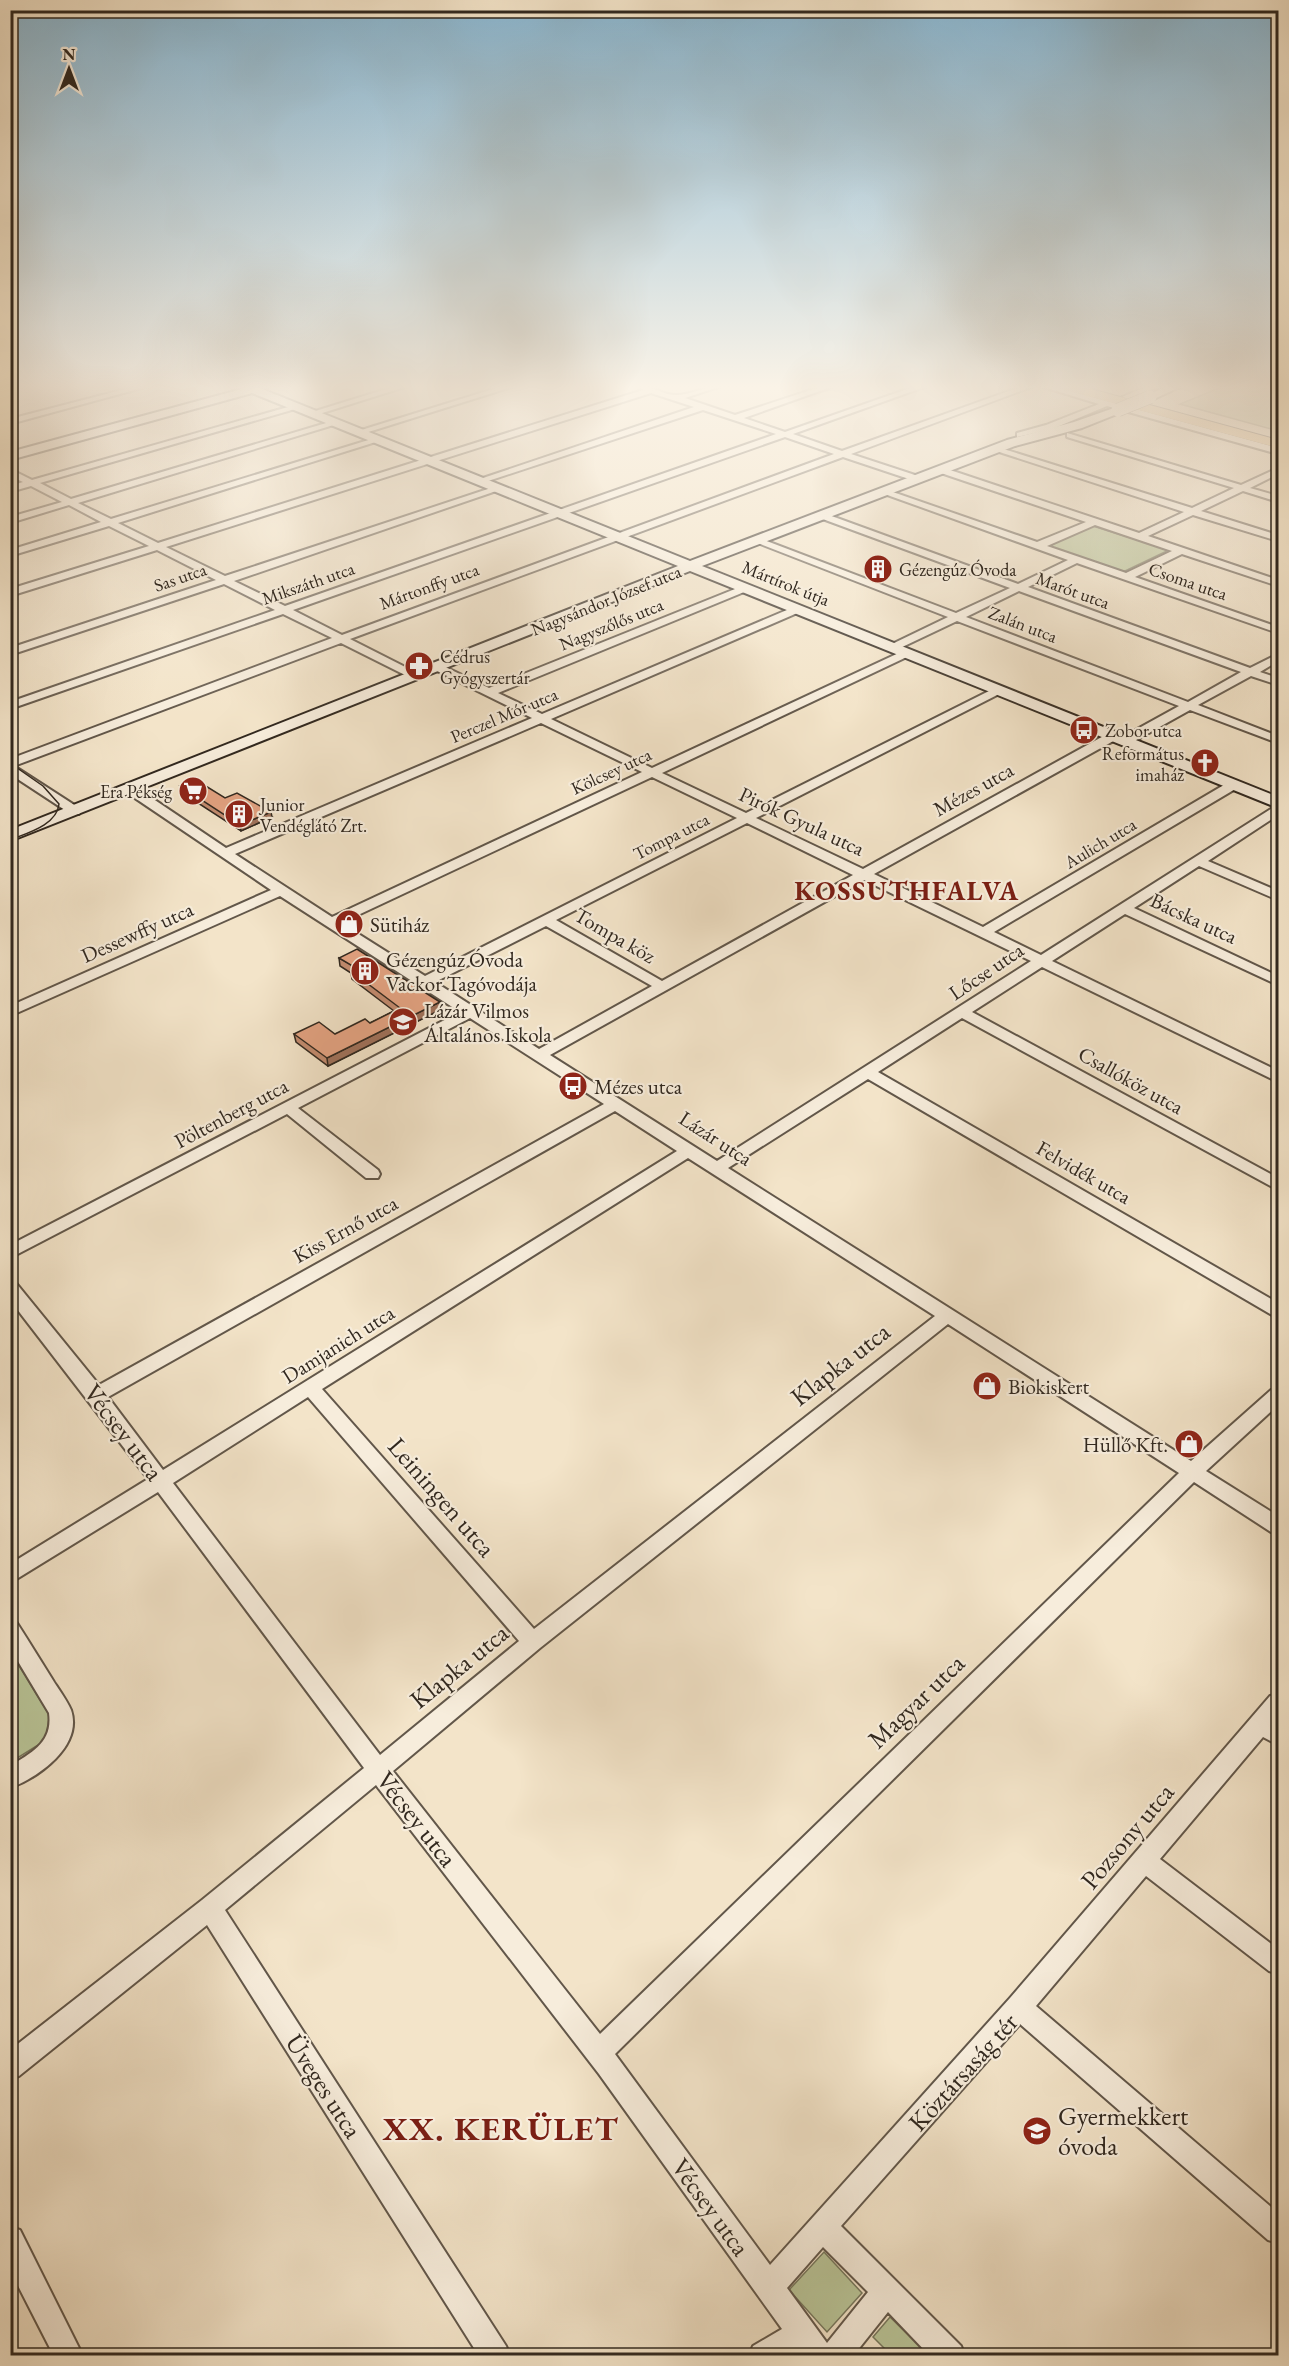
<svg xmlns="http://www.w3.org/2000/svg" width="1289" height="2366" font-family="'EB Garamond',serif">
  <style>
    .green { fill: #b9c598; stroke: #75765c; stroke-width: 1.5 }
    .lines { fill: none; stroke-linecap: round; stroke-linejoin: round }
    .street-casing { stroke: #62574a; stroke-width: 4 }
    .secondary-casing { stroke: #31281f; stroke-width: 4 }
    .primary-casing { stroke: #31281f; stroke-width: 2 }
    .street { fill: #f7eddc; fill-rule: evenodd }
    .secondary { fill: #f7eddc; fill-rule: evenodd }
    .primary { fill: #eac284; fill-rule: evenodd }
    .tram { stroke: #31281f; stroke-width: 1.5 }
    .secondary-bridge-casing { stroke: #31281f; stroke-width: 14; stroke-linecap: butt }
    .secondary-bridge { stroke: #f7eddc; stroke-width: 13 }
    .wall { fill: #c48c70; stroke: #31281f; stroke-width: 1.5 }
    .shaded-wall { fill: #a0725b; stroke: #31281f; stroke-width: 1.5 }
    .building { fill: #e4a382; stroke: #31281f; stroke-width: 1.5 }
    .labels { text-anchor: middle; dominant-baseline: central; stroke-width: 4.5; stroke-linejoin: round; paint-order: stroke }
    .far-poi-label { font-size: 18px; fill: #31281f; stroke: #f7eddc; text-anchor: start }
    .far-street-label { font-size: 18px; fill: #31281f; stroke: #f7eddc }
    .street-label { font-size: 21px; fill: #31281f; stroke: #f7eddc }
    .poi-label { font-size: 21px; fill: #31281f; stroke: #f7eddc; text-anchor: start }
    .near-street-label { font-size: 26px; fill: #31281f; stroke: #f7eddc }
    .near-poi-label { font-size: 26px; fill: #31281f; stroke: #f7eddc; text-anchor: start }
    .district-label { font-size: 27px; font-weight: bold; letter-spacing: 1.5px; fill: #7a1f14; stroke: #f7eddc }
    .near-district-label { font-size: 33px; font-weight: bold; letter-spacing: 1.5px; fill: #7a1f14; stroke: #f7eddc }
  </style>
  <rect width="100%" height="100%" fill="#f3e4c9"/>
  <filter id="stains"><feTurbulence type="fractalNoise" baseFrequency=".00333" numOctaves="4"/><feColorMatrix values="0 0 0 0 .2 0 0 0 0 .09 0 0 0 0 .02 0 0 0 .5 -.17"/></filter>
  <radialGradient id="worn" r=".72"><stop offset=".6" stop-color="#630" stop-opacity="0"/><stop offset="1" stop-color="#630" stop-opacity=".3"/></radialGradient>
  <!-- green -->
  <path class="green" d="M1224,386h54v45l-98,-27z
    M1093,526l76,24 -46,22 -75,-26z
    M10,1651l43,70 -10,21 -32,20z
    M824,2252l38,41 -35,39 -38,-42z
    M890,2317l39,38h-38l-18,-18z"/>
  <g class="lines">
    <!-- street casing -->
    <g class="street-casing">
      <path id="street" d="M10,386h13l-13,4z
        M137,386h12l-139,38v-5z
        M257,386h13l-17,6 -4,-3z
        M396,386h12l-92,29 -7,-2z
        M503,386h12l-153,48 -7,-2z
        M640,386c13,0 25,10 38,9 15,-1 27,-9 43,-9l-36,12 50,17 88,-29h11l-90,32 41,14 131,-46h11l-134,48 49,17 181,-65h11l-183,68 70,23v4h-6l-72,-24 -493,182 69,35v4h-8l-70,-35 -327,123 65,42 2,3 -2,3h-8l-61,-40v-15l322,-121 -49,-24 -273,95v-7l265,-92 -51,-26 -214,71v-7l206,-68 -59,-30 -147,46v-7l139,-43 -40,-20 -99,30v-6l91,-28 -32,-17 -59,18v-6l52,-15 -31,-16 -21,6v-6l13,-4 -13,-6v-7l22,11 263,-75 7,2 -262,76 31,16 262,-78 7,2 -262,80 33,16 264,-81 7,2 -264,83 40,20 485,-153zM651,393l43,14 -220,74 8,2 221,-73 73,24 -491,172 -51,-25 268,-92 -8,-2 -269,89 -59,-29zM785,437l49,17 -492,181 -49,-25z
        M1040,386h12l226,62v6l-171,-48 -55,23 -35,8v-4l29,-8 53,-21z
        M1148,386h11l-30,13 -7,-2z
        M1067,433l174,52 37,-17v6l-28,14 28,8v6l-35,-11 -42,20 77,24v6l-85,-26 -45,21 130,44v6l-96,-32 -47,23 143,50v6l-201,-70 -49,24 222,81 28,-14v7l-18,11 18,6v7l-27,-9 -53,29 80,31v7l-88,-33 -61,34h-8v-6l58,-32 -222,-85 -59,28h-8v-4l58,-28 -198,-77 9,-2 197,75 54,-25 -190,-70v-4h6l192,70 50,-24 -189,-68 8,-2 150,52 49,-20 -148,-50v-4h6l195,65 45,-21 -194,-63 7,-2 195,61 42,-20 -167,-51zM1095,525l77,26 -46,22 -79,-27zM1019,591l222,81 -53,30 -222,-85z
        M745,585l5,3 -1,2 -251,103 44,21 252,-107h8v4l-251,108 101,49 251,-117h8v4l-249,118 84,40 249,-125h8v4l-247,126 107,51 246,-136h8v6l-243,135 109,53 246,-145h8l2,3 -2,3 -243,144 47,23 233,-148 4,-1v9l-70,46 70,30v9l-79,-34 -65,42 144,68v9l-153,-71 -73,47 226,110v11l-236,-115 -70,45 306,166v12l-316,-172 -84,54 400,231v14l-6,-2 -404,-236 -140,89 463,293 80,-71 7,-2v17l-72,66 72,45v18l-7,-2 -77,-50 -579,572 155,211 240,-267 260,-302 8,-2v24l-2,4 2,2v21l-15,-8 -103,122 118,90v25l-9,-3 -123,-95 -110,130 242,207v30l-10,-3 -248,-216 -179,202 120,120 4,10h-35l-42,-44 -35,44h-52l-3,-5 -7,5h-42l4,-10 29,-17 -183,-255 -223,-289 -151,125 281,436 4,10h-31l-272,-431 -188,151 -9,4v-30l192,-150 162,-132 -206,-276 -148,91v-19l138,-85 -138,-179v-19l6,2 83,102 505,-281 -134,-86 -172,90 80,62 2,4 -2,4h-12l-79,-64 -277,144v-13l450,-233 -180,-116 -270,120v-10l261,-116 -145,-98 -2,-3 2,-3h8l92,62 306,-130 -99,-49v-4h8l48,23zM541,723l101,49 -310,145 -97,-63zM652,777l85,41 -312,158 -84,-53zM747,823l106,52 -191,106 -106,-61zM864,880l167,81 -314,200 -167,-106zM546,926l106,60 -113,63 -104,-67zM615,1111l62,40 -514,319 -55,-73zM688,1158l247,158 -401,313 -212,-240zM948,1324l231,149 -579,561 -207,-263 147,-123zM308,1397l211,244 -139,114 -207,-272zM823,2247l45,45 -41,51 -40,-55z
        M10,1621l7,2c13,20 25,40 37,59 6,9 13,19 17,28 12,36 -32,67 -61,78v-22c23,-14 43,-24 39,-53l-39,-65z
        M10,2227l10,3 63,126h-29l-44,-86z"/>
    </g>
    <!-- secondary casing -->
    <g class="secondary-casing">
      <path id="secondary" d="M240,386l17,1 433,174 317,-121 67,-18 40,-14h8v4l-40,16 -67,18 -313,120 576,231v11l-588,-237 -680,270v-11l668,-264 -426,-173 -242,67v-8l232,-63z
        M1167,386h15l-28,13h-8l-2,-2z"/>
    </g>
    <!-- primary casing -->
    <g class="primary-casing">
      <path id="primary" d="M1061,386h19l198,54v8l-216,-59z"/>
    </g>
    <!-- street -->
    <use href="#street" class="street"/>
    <!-- secondary -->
    <use href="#secondary" class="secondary"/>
    <!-- primary -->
    <use href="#primary" class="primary"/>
    <!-- tram -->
    <path class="tram" d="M10,763l33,23 16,18c-2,21 -32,29 -49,36"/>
    <!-- secondary-bridge casing -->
    <g class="secondary-bridge-casing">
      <path id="secondary-bridge" d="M1118,410l32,-13"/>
    </g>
    <!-- secondary-bridge -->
    <use href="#secondary-bridge" class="secondary-bridge"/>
  </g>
  <!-- wall -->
  <path class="wall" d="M180,786l45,12 47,19 -31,14 -60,-39z
    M339,958l101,52 -112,56 -32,-24 -2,-8h41l35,-11 24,-12 -42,-32 -1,-6 -11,-7z"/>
  <!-- shaded-wall -->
  <path class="shaded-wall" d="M271,812l1,5 -31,14 -1,-6z
    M440,1002v8l-112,56 -1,-8z"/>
  <!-- building -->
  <path class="building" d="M196,780l29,18 12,-5 34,19 -31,13 -60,-39z
    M357,949l83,53 -113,56 -33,-24 25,-12 16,12 30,-15 5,4 30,-15 -49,-37 5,-3 -17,-10z"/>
  <!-- sky -->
  <linearGradient id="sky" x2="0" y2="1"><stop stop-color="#89b8d4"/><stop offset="0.54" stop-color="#faf3e7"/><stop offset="1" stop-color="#faf3e7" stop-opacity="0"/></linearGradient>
  <rect width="1289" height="717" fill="url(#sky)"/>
  <!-- icons -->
  <defs>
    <g id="building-disc" transform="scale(1.5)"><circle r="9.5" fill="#8f2418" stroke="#f7eddc"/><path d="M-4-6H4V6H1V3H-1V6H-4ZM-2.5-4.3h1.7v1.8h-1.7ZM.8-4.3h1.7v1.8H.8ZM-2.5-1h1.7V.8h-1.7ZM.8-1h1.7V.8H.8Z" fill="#fff"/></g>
    <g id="pharmacy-disc" transform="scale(1.5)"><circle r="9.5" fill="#8f2418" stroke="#f7eddc"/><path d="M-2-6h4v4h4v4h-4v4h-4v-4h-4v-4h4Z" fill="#fff"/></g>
    <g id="bus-disc" transform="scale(1.5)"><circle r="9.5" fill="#8f2418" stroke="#f7eddc"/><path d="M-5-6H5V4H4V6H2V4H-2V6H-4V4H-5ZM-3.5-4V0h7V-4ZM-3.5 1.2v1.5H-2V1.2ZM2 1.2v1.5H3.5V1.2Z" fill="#fff"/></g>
    <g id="church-disc" transform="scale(1.5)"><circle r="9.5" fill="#8f2418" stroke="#f7eddc"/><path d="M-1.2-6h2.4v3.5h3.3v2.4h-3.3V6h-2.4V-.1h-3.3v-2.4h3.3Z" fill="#fff"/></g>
    <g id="supermarket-disc" transform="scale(1.5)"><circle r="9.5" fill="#8f2418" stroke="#f7eddc"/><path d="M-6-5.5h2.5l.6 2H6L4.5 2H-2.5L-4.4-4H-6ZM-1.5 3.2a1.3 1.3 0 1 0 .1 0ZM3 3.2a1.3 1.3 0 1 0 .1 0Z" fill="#fff"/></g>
    <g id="shop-disc" transform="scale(1.5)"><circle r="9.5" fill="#8f2418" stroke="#f7eddc"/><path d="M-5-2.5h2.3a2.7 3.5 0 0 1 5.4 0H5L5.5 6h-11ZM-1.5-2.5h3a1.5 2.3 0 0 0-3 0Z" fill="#fff"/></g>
    <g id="school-disc" transform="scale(1.5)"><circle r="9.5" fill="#8f2418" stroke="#f7eddc"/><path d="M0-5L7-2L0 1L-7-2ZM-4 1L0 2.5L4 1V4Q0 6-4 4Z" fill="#fff"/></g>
  </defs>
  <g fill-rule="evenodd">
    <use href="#building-disc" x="878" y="569"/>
    <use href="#pharmacy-disc" x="419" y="666"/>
    <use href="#bus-disc" x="1084" y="730"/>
    <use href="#church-disc" x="1205" y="763"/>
    <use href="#supermarket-disc" x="193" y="791"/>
    <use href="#building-disc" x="239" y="814"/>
    <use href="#shop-disc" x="349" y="924"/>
    <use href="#building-disc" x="365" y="971"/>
    <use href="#school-disc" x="403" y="1022"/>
    <use href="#bus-disc" x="573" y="1086"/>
    <use href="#shop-disc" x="987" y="1386"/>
    <use href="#shop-disc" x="1189" y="1444"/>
    <use href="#school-disc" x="1037" y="2131"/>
  </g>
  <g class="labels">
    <!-- far-poi labels -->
    <g class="far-poi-label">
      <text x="899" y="569">Gézengúz Óvoda</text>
      <text x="440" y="656">Cédrus<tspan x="440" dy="21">Gyógyszertár</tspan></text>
      <text x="1105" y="730">Zobor utca</text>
      <text x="1184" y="753" text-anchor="end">Református<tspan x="1184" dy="21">imaház</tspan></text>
      <text x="172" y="791" text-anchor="end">Era Pékség</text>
      <text x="260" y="804">Junior<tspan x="260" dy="21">Vendéglátó Zrt.</tspan></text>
    </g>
    <!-- far-street labels -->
    <g class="far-street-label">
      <text transform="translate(180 577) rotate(-19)">Sas utca</text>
      <text transform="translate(1188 581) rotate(19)">Csoma utca</text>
      <text transform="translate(308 583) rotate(-19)">Mikszáth utca</text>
      <text transform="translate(786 583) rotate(22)">Mártírok útja</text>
      <text transform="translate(429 586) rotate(-20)">Mártonffy utca</text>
      <text transform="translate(1073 590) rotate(20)">Marót utca</text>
      <text transform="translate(606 600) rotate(-22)">Nagysándor József utca</text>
      <text transform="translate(611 624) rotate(-22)">Nagyszőlős utca</text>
      <text transform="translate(1023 624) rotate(21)">Zalán utca</text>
      <text transform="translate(504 715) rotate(-23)">Perczel Mór utca</text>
      <text transform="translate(611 771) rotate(-25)">Kölcsey utca</text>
      <text transform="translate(671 836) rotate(-27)">Tompa utca</text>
      <text transform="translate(1100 843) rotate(-31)">Aulich utca</text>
    </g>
    <!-- street labels -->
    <g class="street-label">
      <text transform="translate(973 789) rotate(-29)">Mézes utca</text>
      <text transform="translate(802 821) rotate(25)">Pirók Gyula utca</text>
      <text transform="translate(1194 918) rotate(25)">Bácska utca</text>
      <text transform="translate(137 932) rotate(-24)">Dessewffy utca</text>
      <text transform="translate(615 935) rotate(30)">Tompa köz</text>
      <text transform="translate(986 971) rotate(-34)">Lőcse utca</text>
      <text transform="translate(1131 1080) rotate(29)">Csallóköz utca</text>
      <text transform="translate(231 1113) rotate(-28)">Pöltenberg utca</text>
      <text transform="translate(716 1138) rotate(33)">Lázár utca</text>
      <text transform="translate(1084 1172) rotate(30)">Felvidék utca</text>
      <text transform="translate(345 1229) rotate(-29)">Kiss Ernő utca</text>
      <text transform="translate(338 1344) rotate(-32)">Damjanich utca</text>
    </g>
    <!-- poi labels -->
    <g class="poi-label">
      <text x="370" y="924">Sütiház</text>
      <text x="386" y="959">Gézengúz Óvoda<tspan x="386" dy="24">Vackor Tagóvodája</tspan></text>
      <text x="424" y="1010">Lázár Vilmos<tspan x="424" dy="24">Általános Iskola</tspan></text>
      <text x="594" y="1086">Mézes utca</text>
      <text x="1008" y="1386">Biokiskert</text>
      <text x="1168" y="1444" text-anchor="end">Hüllő Kft.</text>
    </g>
    <!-- near-street labels -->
    <g class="near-street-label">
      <text transform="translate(840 1364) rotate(-38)">Klapka utca</text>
      <text transform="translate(124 1432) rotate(53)">Vécsey utca</text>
      <text transform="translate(442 1497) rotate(49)">Leiningen utca</text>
      <text transform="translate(459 1666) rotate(-39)">Klapka utca</text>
      <text transform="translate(916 1701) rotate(-44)">Magyar utca</text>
      <text transform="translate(417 1819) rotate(52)">Vécsey utca</text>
      <text transform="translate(1127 1836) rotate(-50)">Pozsony utca</text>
      <text transform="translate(963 2072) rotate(-48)">Köztársaság tér</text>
      <text transform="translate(324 2086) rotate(57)">Üveges utca</text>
      <text transform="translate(711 2207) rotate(54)">Vécsey utca</text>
    </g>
    <!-- near-poi labels -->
    <g class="near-poi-label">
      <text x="1058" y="2116">Gyermekkert<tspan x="1058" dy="30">óvoda</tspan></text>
    </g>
    <!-- district labels -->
    <g class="district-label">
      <text x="907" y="890">KOSSUTHFALVA</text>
    </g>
    <!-- near-district labels -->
    <g class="near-district-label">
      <text x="501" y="2128">XX. KERÜLET</text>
    </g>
  </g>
  <!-- margin -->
  <rect width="1289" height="2366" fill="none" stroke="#f3e4c9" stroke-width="36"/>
  <rect x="12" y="12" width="1265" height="2342" fill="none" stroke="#31281f" stroke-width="3"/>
  <rect x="18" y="18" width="1253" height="2330" fill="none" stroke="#31281f" stroke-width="1.5"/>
  <!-- north arrow -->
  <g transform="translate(69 69)" stroke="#f7eddc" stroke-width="4.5" paint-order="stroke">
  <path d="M0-4.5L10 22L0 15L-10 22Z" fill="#31281f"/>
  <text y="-9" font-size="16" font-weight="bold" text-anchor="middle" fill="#31281f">N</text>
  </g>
  <rect width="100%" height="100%" filter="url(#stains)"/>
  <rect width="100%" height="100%" fill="url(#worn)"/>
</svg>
